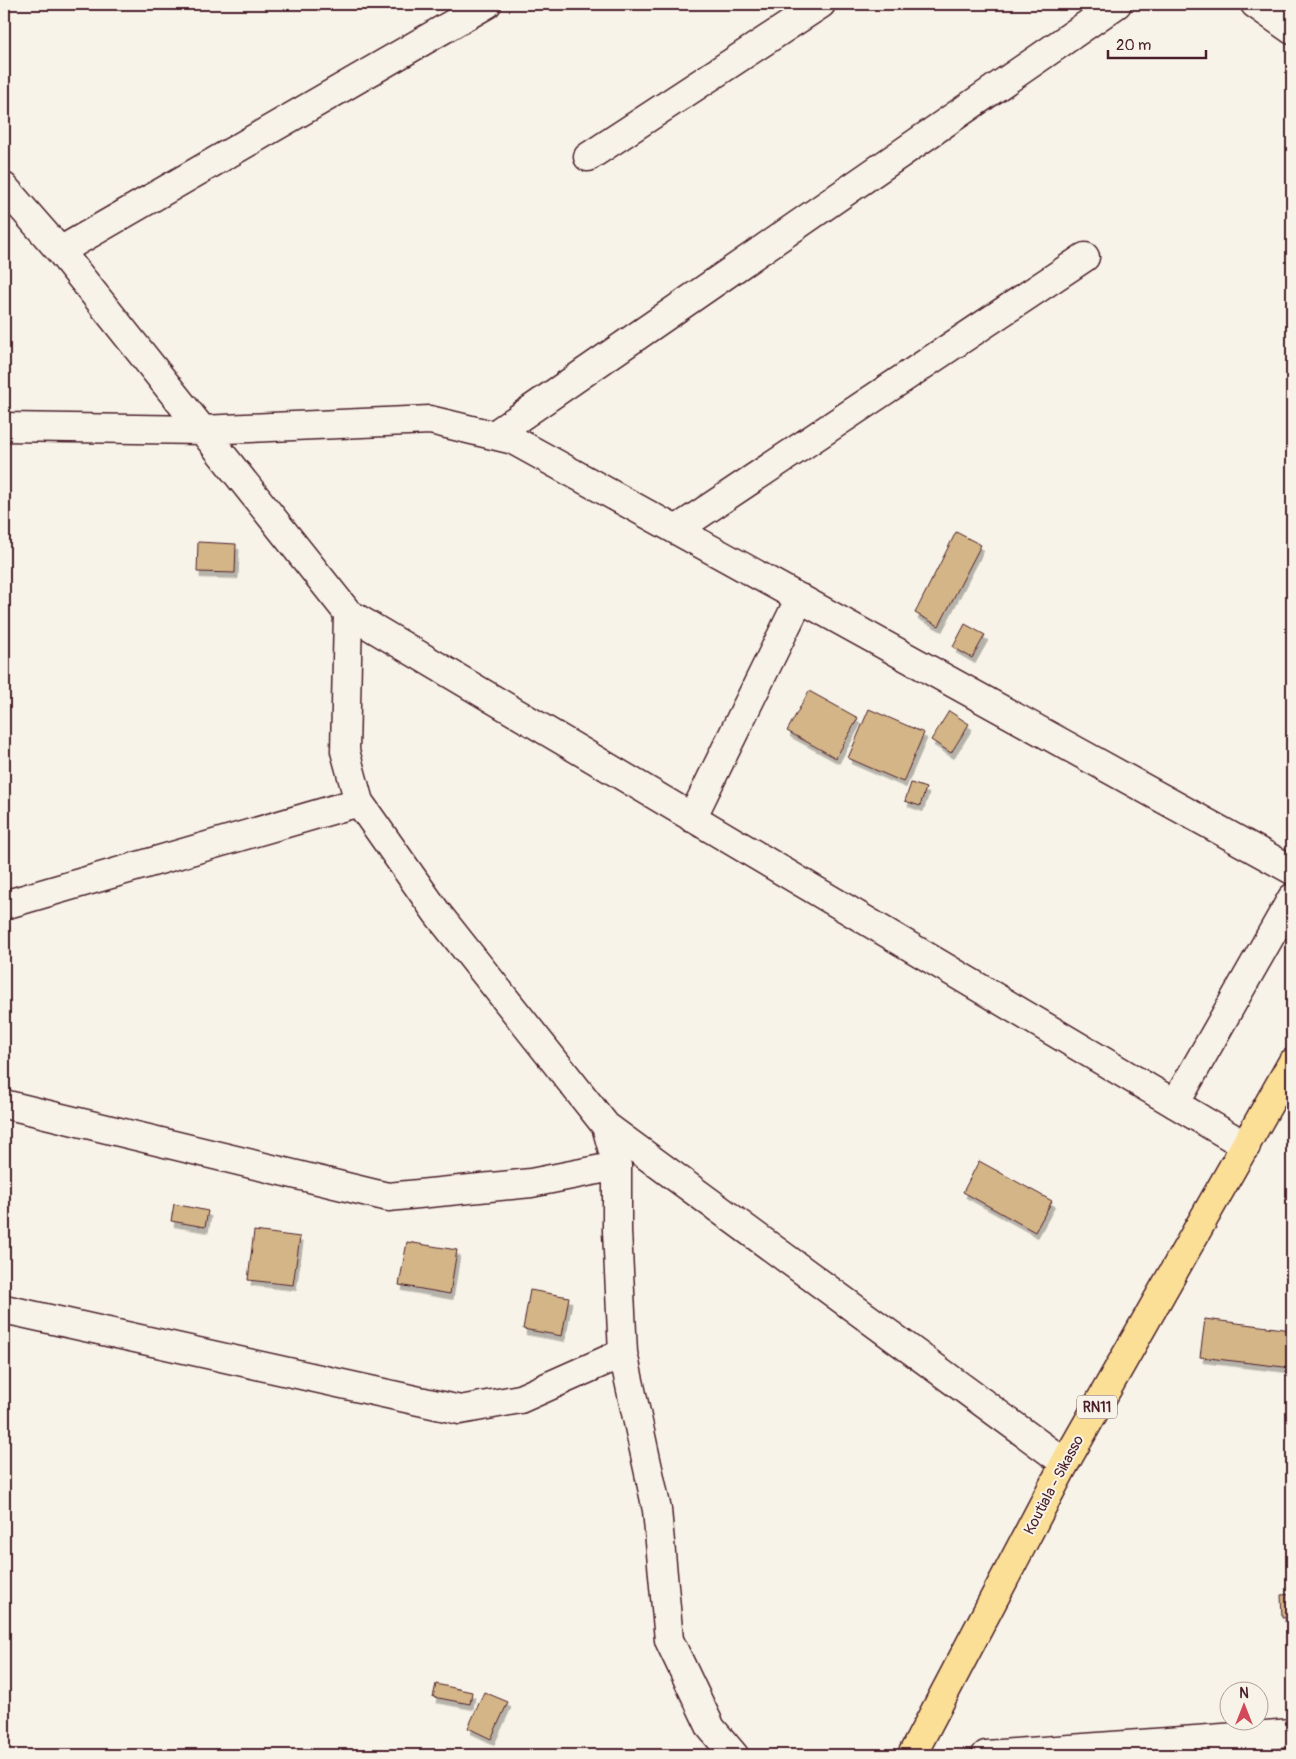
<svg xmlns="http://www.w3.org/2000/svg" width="1296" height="1759" font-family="Pangolin,sans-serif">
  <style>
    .building { fill: #d3b587; stroke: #4a1f2b; filter: url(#shadow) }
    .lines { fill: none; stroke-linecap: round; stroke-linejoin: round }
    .minor-casing { stroke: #4a1f2b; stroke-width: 31 }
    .major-casing { stroke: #4a1f2b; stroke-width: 31 }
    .minor { stroke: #f7f3e8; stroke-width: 28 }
    .major { stroke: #fbdf96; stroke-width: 28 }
    .labels { text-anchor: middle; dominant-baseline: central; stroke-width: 4; stroke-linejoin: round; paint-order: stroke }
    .shield { fill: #f7f3e8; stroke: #7e5f64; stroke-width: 1 }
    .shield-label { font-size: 14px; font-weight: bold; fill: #4a1f2b }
    .street-label { font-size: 15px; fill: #4a1f2b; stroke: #f7f3e8 }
  </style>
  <defs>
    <filter id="shadow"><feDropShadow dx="3" dy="5.5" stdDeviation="0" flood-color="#0004"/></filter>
  </defs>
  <rect width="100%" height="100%" fill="#f7f3e8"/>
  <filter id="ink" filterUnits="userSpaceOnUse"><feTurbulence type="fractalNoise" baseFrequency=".02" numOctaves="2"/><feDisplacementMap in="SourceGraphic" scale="10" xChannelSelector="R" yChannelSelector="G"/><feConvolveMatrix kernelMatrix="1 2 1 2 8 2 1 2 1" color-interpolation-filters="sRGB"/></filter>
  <g filter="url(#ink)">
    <!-- building -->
    <path class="building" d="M956,532l25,13 -42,81 -24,-13z
      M198,542l38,2 -1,29 -38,-1z
      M965,624l20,11 -13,23 -19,-11z
      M809,691l49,27 -22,40 -49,-27z
      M869,709l55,24 -21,49 -55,-24z
      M949,711l20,13 -18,29 -20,-13z
      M911,783l15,5 -6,18 -15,-5z
      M979,1161l73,40 -17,31 -72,-40z
      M174,1204l34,7 -3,16 -34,-6z
      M254,1231l46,6 -7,48 -45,-5z
      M407,1242l50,8 -7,44 -51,-9z
      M530,1290l39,7 -7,39 -39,-7z
      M1205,1319l87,11v38l-92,-11z
      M1292,1594v23l-10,1 -1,-23z
      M436,1684l36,8 -2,12 -37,-7z
      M484,1692l24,10 -17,37 -23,-11z"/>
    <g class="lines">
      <!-- minor casing -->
      <g class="minor-casing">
        <path id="minor" d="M1255,4l37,26
          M588,157l233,-153
          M4,187l56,64 288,362 898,533
          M60,251l427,-247
          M4,427l198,3 228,-10 83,20 779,430
          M494,435l623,-431
          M676,530l409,-273
          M348,613l-3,138 14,51 78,111 169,213 459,337
          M692,818l108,-220
          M4,905l355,-103
          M4,1104l384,93 143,-14 86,-17
          M1175,1104l117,-206
          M606,1126l11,40v65l6,122 34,157 12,130 42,88 23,27
          M4,1309l456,101 60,-11 103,-46
          M986,1755l306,-22"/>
      </g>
      <!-- major casing -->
      <g class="major-casing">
        <path id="major" d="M912,1755l153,-292 227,-400"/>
      </g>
      <!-- minor -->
      <use href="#minor" class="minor"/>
      <!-- major -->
      <use href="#major" class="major"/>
    </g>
  </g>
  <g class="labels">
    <!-- shield labels -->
    <rect class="shield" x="1077" y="1395.5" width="40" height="23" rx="4"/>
    <g class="shield-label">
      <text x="1097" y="1407">RN11</text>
    </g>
    <!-- street labels -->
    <g class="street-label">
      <text transform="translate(1054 1485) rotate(-62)">Koutiala - Sikasso</text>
    </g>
  </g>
  <!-- margin -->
  <rect width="1296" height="1759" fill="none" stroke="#f7f3e8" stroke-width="20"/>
  <rect x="10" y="10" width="1276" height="1739" fill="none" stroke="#4a1f2b" stroke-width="2" filter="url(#ink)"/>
  <!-- north arrow -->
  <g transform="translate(1244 1706)"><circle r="24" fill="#f7f3e8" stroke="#b29e9c"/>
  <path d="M0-4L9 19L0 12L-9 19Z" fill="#d1495b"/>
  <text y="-8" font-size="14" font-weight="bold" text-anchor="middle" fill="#4a1f2b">N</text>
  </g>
  <!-- scale -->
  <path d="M1108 50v8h98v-8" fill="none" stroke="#4a1f2b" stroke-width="2.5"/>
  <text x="1116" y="50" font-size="15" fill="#4a1f2b" stroke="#f7f3e8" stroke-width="4" paint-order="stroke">20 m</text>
</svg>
